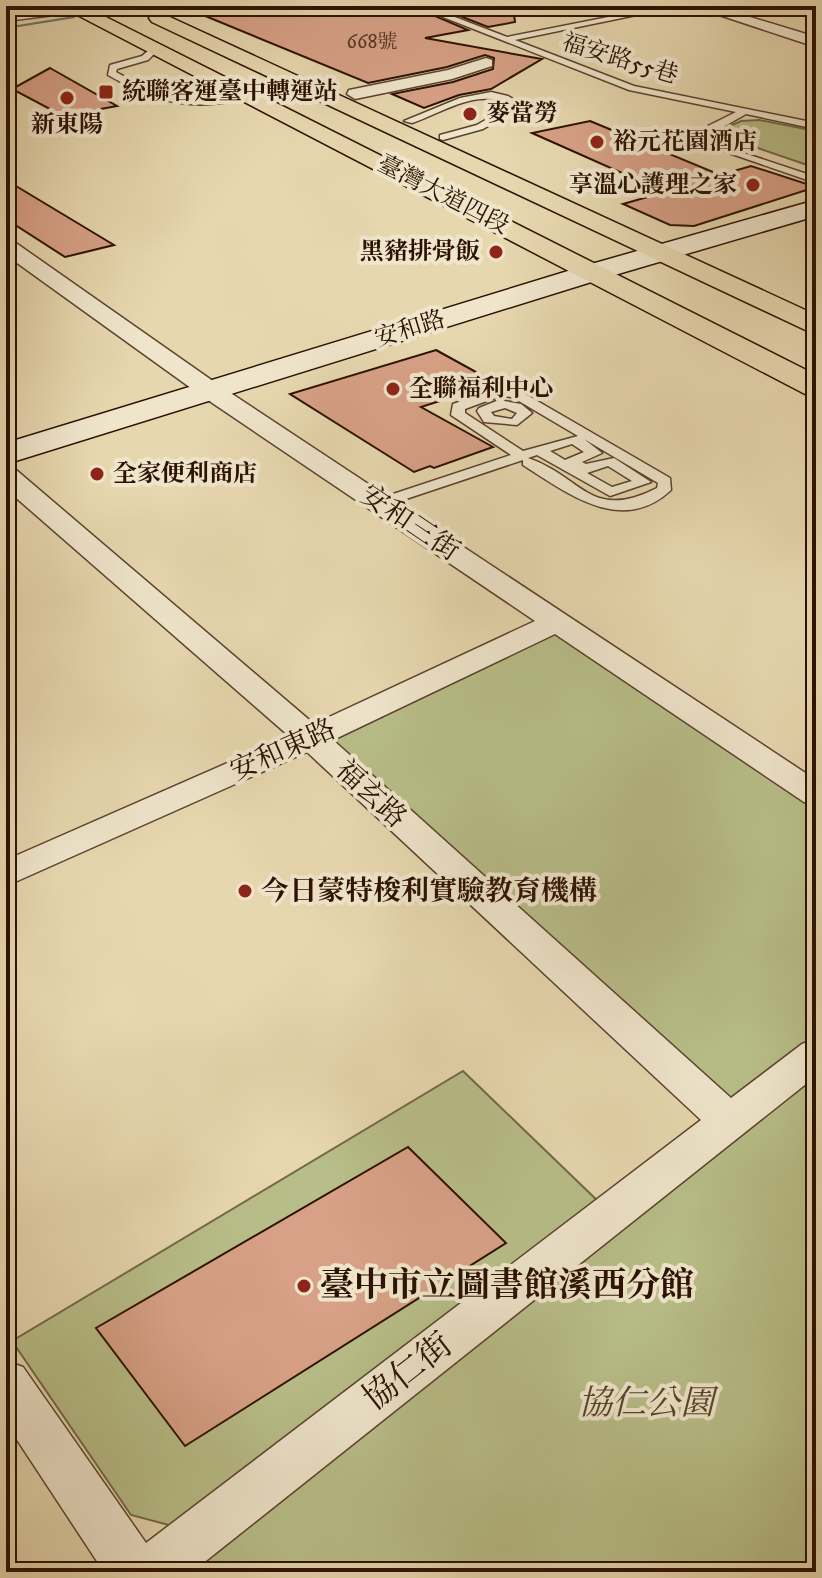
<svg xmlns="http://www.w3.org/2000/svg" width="822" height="1578" font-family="'IM FELL DW Pica','Noto Serif TC',serif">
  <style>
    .green { fill: #b8be89; stroke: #726846; stroke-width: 2 }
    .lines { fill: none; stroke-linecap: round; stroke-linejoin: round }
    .stream { fill: #6f756e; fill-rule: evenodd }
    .building { fill: #d8a187; stroke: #2c1102; stroke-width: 2 }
    .lane-casing { stroke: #5b422d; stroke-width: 3 }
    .street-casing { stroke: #5b422d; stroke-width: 3 }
    .secondary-casing { stroke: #2c1102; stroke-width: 3 }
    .primary-casing { stroke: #2c1102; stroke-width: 3 }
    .lane { fill: #efe5cb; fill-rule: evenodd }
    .street { fill: #efe5cb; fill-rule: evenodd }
    .secondary { fill: #efe5cb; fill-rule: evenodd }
    .primary { fill: #e7d7af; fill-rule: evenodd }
    .poi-dot { fill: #8f2418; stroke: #efe5cb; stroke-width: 3 }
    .labels { text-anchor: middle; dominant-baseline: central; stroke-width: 8; stroke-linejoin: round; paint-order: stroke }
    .far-number-label { font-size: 20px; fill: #573523 }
    .far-street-label { font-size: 24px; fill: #2c1102; stroke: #efe5cb }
    .far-poi-label { font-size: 24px; font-weight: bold; fill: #2c1102; stroke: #efe5cb; text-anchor: start }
    .street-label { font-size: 28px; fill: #2c1102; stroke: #efe5cb }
    .poi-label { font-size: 28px; font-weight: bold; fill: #2c1102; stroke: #efe5cb; text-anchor: start }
    .near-poi-label { font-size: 34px; font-weight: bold; fill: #2c1102; stroke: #efe5cb; text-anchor: start }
    .near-street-label { font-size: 34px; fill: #2c1102; stroke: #efe5cb }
    .near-park-label { font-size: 34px; font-style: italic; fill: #56452a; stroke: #efe5cb }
  </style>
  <rect width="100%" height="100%" fill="#e7d7af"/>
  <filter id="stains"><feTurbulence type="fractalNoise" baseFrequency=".0025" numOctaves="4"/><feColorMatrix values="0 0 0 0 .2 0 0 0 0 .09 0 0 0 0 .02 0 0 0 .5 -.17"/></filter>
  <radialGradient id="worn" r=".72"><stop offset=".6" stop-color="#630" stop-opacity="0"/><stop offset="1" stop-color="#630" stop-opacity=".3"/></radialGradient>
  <!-- green -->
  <path class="green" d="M759,120l57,11v37l-102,-35 27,-12z
    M559,632l257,176v226l-86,67 -400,-359z
    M816,1062v510h-657z
    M463,1071l139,134 -422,323 -49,-13 -119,-174z"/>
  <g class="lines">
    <!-- stream -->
    <path class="stream" d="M73,16l2,2 -69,11v-2z"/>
  </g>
  <!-- building -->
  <path class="building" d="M181,6h231l56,24 -43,8 117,21 -51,30 -32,6 -35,13 -32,-14 61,-12 40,-13 1,-11 -9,-3 -38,12 -79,16z
    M434,6h79l2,16 -27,5z
    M50,68l67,38 -54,10 -51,-27z
    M590,121l130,54 31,-9 65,21 -122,39 -24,-1 -47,-21 42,-12 -133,-59z
    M6,180l108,65 -49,12 -59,-38z
    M436,350l60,33 -75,24 72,40 -59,21 -4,-2 -16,6 -124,-78z
    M408,1147l98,96 -321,203 -89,-118z"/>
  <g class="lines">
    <!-- lane casing -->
    <g class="lane-casing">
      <path id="lane" d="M415,6h11l81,31 157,-31h16l-165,34 119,46 182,37v6l-70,-15 -44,25 114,38v6l-125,-43 9,-10 36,-18 -107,-22z
        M149,44h6l2,7 -9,9 -31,9 -1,3c52,29 71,31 130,21l4,3c-8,5 -19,6 -29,7 -44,6 -76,-7 -113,-28l2,-10 32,-9 7,-6z
        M491,92l17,4 15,9 -40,24 -40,11 -3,-1v-4l37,-10 34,-20c-33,-18 -67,7 -99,18l-8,-2 56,-23z
        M499,388l21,3 150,87 1,12c-49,46 -104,3 -148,-25v-5l-138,46h-10v-6l136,-45 -60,-40 2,-11zM500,396l12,1 66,39 -55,15 -58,-38v-4zM584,439l74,44 -1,5c-67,34 -74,-11 -129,-30l9,-3 73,41 41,-14 -37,-24 -28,6 -4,-2 20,-9zM572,444l12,8 -19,8 -15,-9zM608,466l24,15 -20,6 -25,-14z
        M499,400l22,4 11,9 -15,12 -33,-3 -7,-11 2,-3zM505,408l12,5 -5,6 -18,-3 -3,-4z"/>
    </g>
    <!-- street casing -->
    <g class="street-casing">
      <path id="street" d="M64,6h92c-19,16 -56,7 -80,7 -23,1 -47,6 -70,8v-8z
        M692,6h22l102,31v10z
        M486,58l6,2v6l-40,13 -97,20 -8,-5 2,-4 99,-20z
        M6,239l7,2 207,145 596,394v25l-12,-3 -249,-168 -222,106 398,358 71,-54 14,-5v37l-624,496h-88l-98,-149v-62l17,6 123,176 555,-423 -394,-368 -301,134v-26l283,-124 -283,-247v-22l9,2 299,255 221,-103 -333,-225 -196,-141z"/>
    </g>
    <!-- secondary casing -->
    <g class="secondary-casing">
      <path id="secondary" d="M816,200v16l-215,63 -595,185v-21l575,-176z"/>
    </g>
    <!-- primary casing -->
    <g class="primary-casing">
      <path id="primary" d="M60,6h24l732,369v21l-11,-2z
        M159,12l657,303v20l-664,-313 -3,-4 3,-4z"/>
    </g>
    <!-- lane -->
    <use href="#lane" class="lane"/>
    <!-- street -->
    <use href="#street" class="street"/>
    <!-- secondary -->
    <use href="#secondary" class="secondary"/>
    <!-- primary -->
    <use href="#primary" class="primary"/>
  </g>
  <!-- markers -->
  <g class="poi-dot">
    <rect x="98" y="84" width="16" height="16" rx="4"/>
    <circle cx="67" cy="98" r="8"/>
    <circle cx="470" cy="114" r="8"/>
    <circle cx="597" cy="142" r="8"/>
    <circle cx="753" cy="185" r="8"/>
    <circle cx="496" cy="252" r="8"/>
    <circle cx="393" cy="389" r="8"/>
    <circle cx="97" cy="474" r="8"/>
    <circle cx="245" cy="891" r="8"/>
    <circle cx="304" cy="1286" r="8"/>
  </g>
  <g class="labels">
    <!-- far-number labels -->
    <g class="far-number-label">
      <text x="372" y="42">668號</text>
    </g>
    <!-- far-street labels -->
    <g class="far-street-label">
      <text transform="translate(620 59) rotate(17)">福安路55巷</text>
      <text transform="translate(443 195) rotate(27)">臺灣大道四段</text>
      <text transform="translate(410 329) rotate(-17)">安和路</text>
    </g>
    <!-- far-poi labels -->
    <g class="far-poi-label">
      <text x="122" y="92">統聯客運臺中轉運站</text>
      <text x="486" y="114">麥當勞</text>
      <text x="67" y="125" text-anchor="middle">新東陽</text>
      <text x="613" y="142">裕元花園酒店</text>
      <text x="737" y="185" text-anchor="end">享溫心護理之家</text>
      <text x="480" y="252" text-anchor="end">黑豬排骨飯</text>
      <text x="409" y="389">全聯福利中心</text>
      <text x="113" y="474">全家便利商店</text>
    </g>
    <!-- street labels -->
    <g class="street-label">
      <text transform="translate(410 523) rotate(34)">安和三街</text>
      <text transform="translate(283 750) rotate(-24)">安和東路</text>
      <text transform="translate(371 794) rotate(43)">福玄路</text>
    </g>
    <!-- poi labels -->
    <g class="poi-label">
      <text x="261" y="891">今日蒙特梭利實驗教育機構</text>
    </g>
    <!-- near-poi labels -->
    <g class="near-poi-label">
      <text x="320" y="1286">臺中市立圖書館溪西分館</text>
    </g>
    <!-- near-street labels -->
    <g class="near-street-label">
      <text transform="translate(408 1372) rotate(-38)">協仁街</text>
    </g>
    <!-- near-park labels -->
    <g class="near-park-label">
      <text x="646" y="1404">協仁公園</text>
    </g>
  </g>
  <!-- margin -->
  <rect width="822" height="1578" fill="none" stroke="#e7d7af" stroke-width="32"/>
  <rect x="8" y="8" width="806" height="1562" fill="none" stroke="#2c1102" stroke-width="4"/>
  <rect x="16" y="16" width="790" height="1546" fill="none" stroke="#2c1102" stroke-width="2"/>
  <rect width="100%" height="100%" filter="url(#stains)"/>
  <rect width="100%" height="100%" fill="url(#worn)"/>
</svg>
